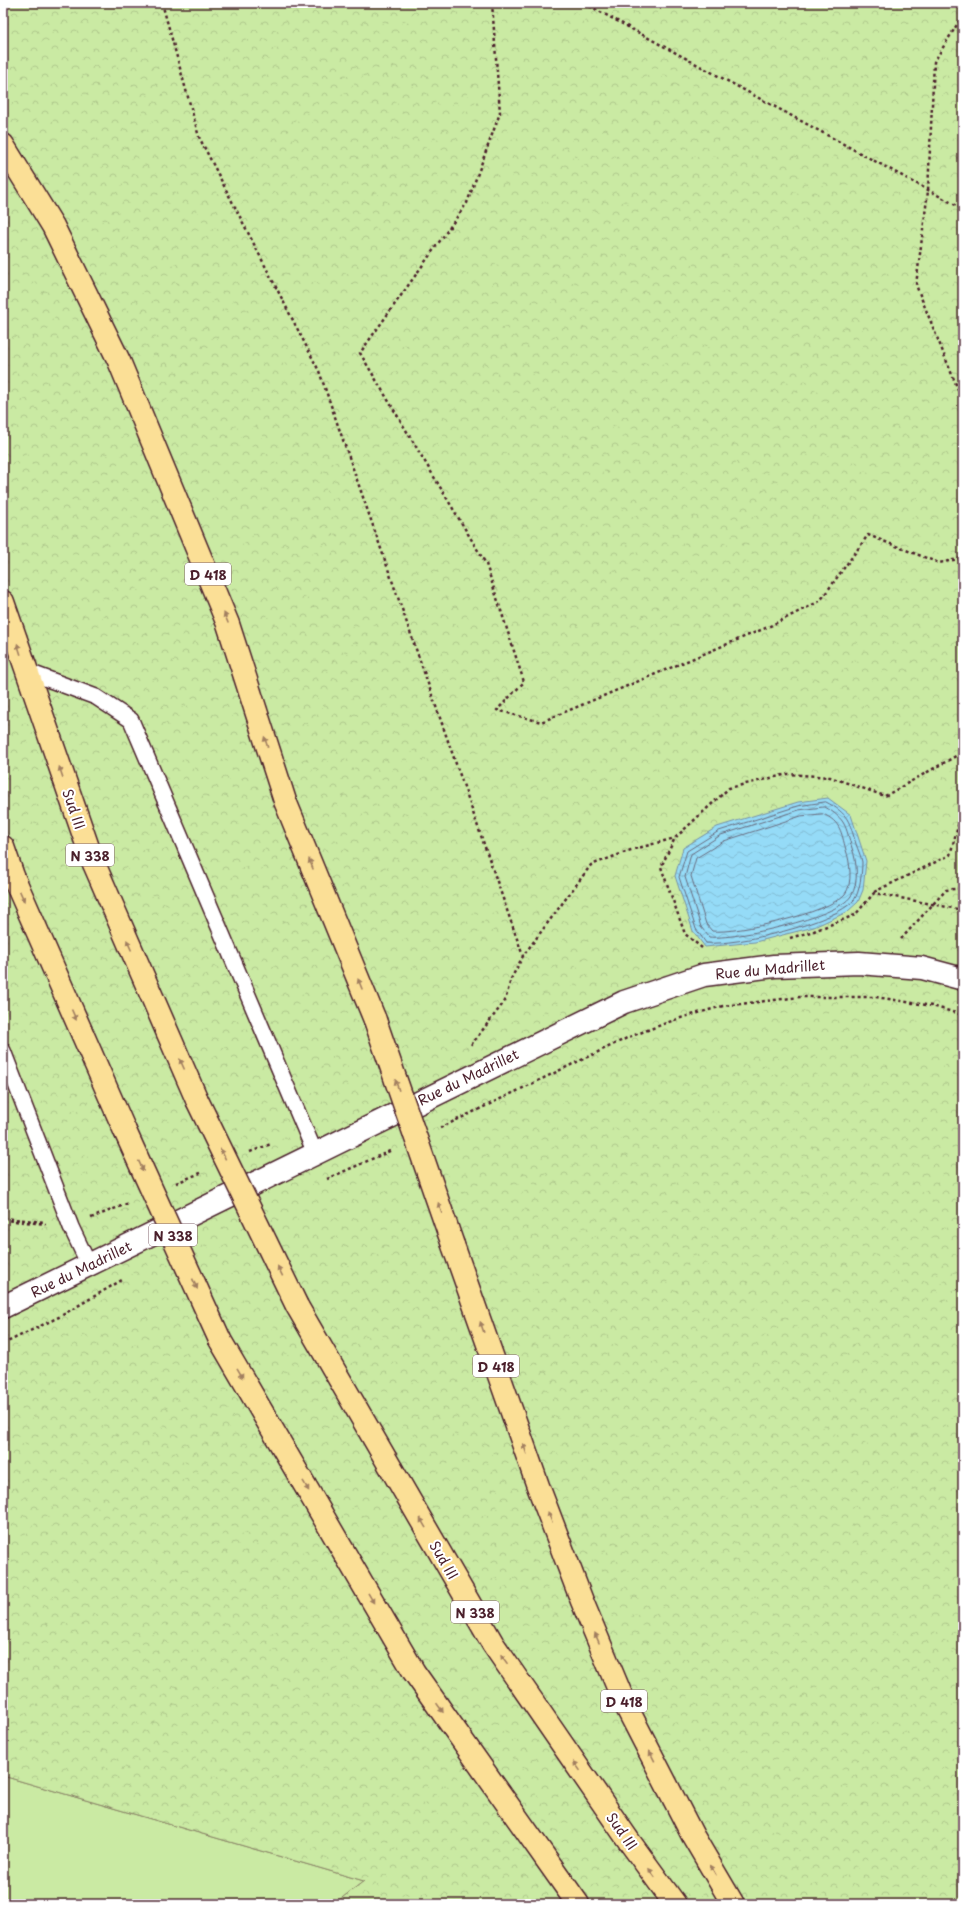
<svg xmlns="http://www.w3.org/2000/svg" width="966" height="1907" font-family="'Playpen Sans',sans-serif">
  <style>
    .green { fill: #caeaa3; stroke: #8a8467 }
    .forest { fill: url(#forest-crowns); stroke: #8a8467 }
    .water { fill: url(#water-waves); stroke: #7790a5 }
    .lines { fill: none; stroke-linecap: round; stroke-linejoin: round }
    .shore { stroke: #686a7d; stroke-width: 1 }
    .service-casing { stroke: #4a1f2b; stroke-width: 18 }
    .tertiary-casing { stroke: #4a1f2b; stroke-width: 25 }
    .trunk-casing { stroke: #4a1f2b; stroke-width: 25 }
    .path { stroke: #4a1f2b; stroke-width: 2.5; stroke-dasharray: 3 3; stroke-linecap: butt }
    .service { stroke: #fff; stroke-width: 15 }
    .tertiary { stroke: #fff; stroke-width: 22 }
    .trunk { stroke: #fbdf96; stroke-width: 22 }
    .trunk-bridge-casing { stroke: #4a1f2b; stroke-width: 25; stroke-linecap: butt }
    .trunk-bridge { stroke: #fbdf96; stroke-width: 22 }
    .oneway { fill: #a27f60 }
    .labels { text-anchor: middle; dominant-baseline: central; stroke-width: 4; stroke-linejoin: round; paint-order: stroke }
    .shield { fill: #fff; stroke: #80626b; stroke-width: 1 }
    .shield-label { font-size: 13px; font-weight: bold; fill: #4a1f2b }
    .street-label { font-size: 14px; fill: #4a1f2b; stroke: #fff }
  </style>
  <defs>
    <pattern id="forest-crowns" width="20" height="18" patternUnits="userSpaceOnUse"><rect width="20" height="18" fill="#caeaa3"/><path d="M2 6a3 3 0 1 1 6 0M12 15a3 3 0 1 1 6 0" fill="none" stroke="#afc88c"/></pattern>
    <pattern id="water-waves" width="16" height="10" patternUnits="userSpaceOnUse"><rect width="16" height="10" fill="#95dbf7"/><path d="M0 5q4-4 8 0t8 0" fill="none" stroke="#82bcd4"/></pattern>
  </defs>
  <rect width="100%" height="100%" fill="#fff"/>
  <filter id="ink" filterUnits="userSpaceOnUse"><feTurbulence type="fractalNoise" baseFrequency=".025" numOctaves="2"/><feDisplacementMap in="SourceGraphic" scale="8" xChannelSelector="R" yChannelSelector="G"/><feConvolveMatrix kernelMatrix="1 2 1 2 8 2 1 2 1" color-interpolation-filters="sRGB"/></filter>
  <g filter="url(#ink)">
    <!-- green -->
    <path class="green" d="M3,1776l361,105 -30,23h-331z"/>
    <!-- forest -->
    <path class="forest" d="M3,3h960v1901h-629l30,-23 -361,-105z"/>
    <!-- water -->
    <path class="water" d="M828,798l23,17 15,46 -3,29 -5,12 -11,10 -33,15 -59,15 -50,5 -12,-16 -18,-55 8,-28 34,-21 81,-25z"/>
    <g class="lines">
      <!-- shore -->
      <path class="shore" d="M826,802c23,12 23,19 30,42 2,6 5,12 6,18 0,10 -2,30 -8,38 -19,23 -119,46 -148,43l-10,-14 -17,-52 8,-26 32,-20 79,-25z
        M825,807c22,13 20,19 27,41 5,14 7,35 -1,48 -14,22 -117,44 -142,41l-8,-10 -16,-50 6,-23 30,-19 78,-25z
        M823,814c18,8 18,18 23,36 4,11 7,34 -1,44 -16,19 -109,40 -133,37l-6,-7 -15,-48 5,-18 28,-17 77,-25z"/>
      <!-- service casing -->
      <g class="service-casing">
        <path id="service" d="M26,671l70,26 35,23 184,433
          M3,1051l68,176 18,38"/>
      </g>
      <!-- tertiary casing -->
      <g class="tertiary-casing">
        <path id="tertiary" d="M3,1307l621,-305 80,-27 70,-9 85,-3 63,5 41,11"/>
      </g>
      <!-- trunk casing -->
      <g class="trunk-casing">
        <path id="trunk" d="M3,145l50,81 66,135 109,263 57,177 90,219
          M3,602l89,257 105,241
          M3,847l10,29 112,255
          M453,1245l85,241 44,115 42,101 69,134 40,68
          M297,1306l196,338 136,197 46,63
          M220,1340l194,332 164,232"/>
      </g>
      <!-- path -->
      <path class="path" d="M162,3l37,134 120,234 204,585
        M492,3l8,110 -33,90 -107,150 126,211 38,118 -27,28 44,12 227,-95 52,-26 48,-66 71,28 24,-5
        M584,3l379,206
        M963,15l-29,47 -6,129 -12,94 47,117
        M874,892l76,-37 13,-47
        M790,938l24,-7 41,-16 19,-22 89,17
        M901,939l45,-49 17,-2
        M702,948l-17,-14 -24,-67 14,-29 54,-50 59,-14 42,3 55,19 78,-44
        M471,1045l34,-44 6,-22 12,-23 68,-91 40,-15 44,-12
        M440,1128l189,-91 48,-18 46,-13 77,-9h76l56,9 31,9
        M250,1152l21,-8
        M327,1179l65,-29
        M176,1183l27,-11
        M4,1218l41,4
        M91,1218l38,-15
        M3,1220l43,4
        M3,1344l56,-27 63,-37"/>
      <!-- service -->
      <use href="#service" class="service"/>
      <!-- tertiary -->
      <use href="#tertiary" class="tertiary"/>
      <!-- trunk -->
      <use href="#trunk" class="trunk"/>
      <!-- trunk-bridge casing -->
      <g class="trunk-bridge-casing">
        <path id="trunk-bridge" d="M375,1020l78,225
          M197,1100l100,206
          M125,1131l95,209"/>
      </g>
      <!-- trunk-bridge -->
      <use href="#trunk-bridge" class="trunk-bridge"/>
    </g>
    <!-- one-way arrows -->
    <defs><path id="oneway-solid" d="M-6-.8H1V-3.2L6.5 0L1 3.2V.8H-6Z"/></defs>
    <g class="oneway">
      <use href="#oneway-solid" transform="translate(226 618) rotate(-112)"/>
      <use href="#oneway-solid" transform="translate(19 649) rotate(-108)"/>
      <use href="#oneway-solid" transform="translate(266 742) rotate(-108)"/>
      <use href="#oneway-solid" transform="translate(61 772) rotate(-109)"/>
      <use href="#oneway-solid" transform="translate(311 864) rotate(-112)"/>
      <use href="#oneway-solid" transform="translate(22 896) rotate(66)"/>
      <use href="#oneway-solid" transform="translate(129 945) rotate(-114)"/>
      <use href="#oneway-solid" transform="translate(360 984) rotate(-112)"/>
      <use href="#oneway-solid" transform="translate(74 1015) rotate(66)"/>
      <use href="#oneway-solid" transform="translate(182 1064) rotate(-114)"/>
      <use href="#oneway-solid" transform="translate(397 1085) rotate(-109)"/>
      <use href="#oneway-solid" transform="translate(223 1154) rotate(-116)"/>
      <use href="#oneway-solid" transform="translate(141 1166) rotate(65)"/>
      <use href="#oneway-solid" transform="translate(440 1208) rotate(-109)"/>
      <use href="#oneway-solid" transform="translate(280 1271) rotate(-116)"/>
      <use href="#oneway-solid" transform="translate(195 1284) rotate(65)"/>
      <use href="#oneway-solid" transform="translate(482 1327) rotate(-109)"/>
      <use href="#oneway-solid" transform="translate(240 1373) rotate(60)"/>
      <use href="#oneway-solid" transform="translate(525 1449) rotate(-109)"/>
      <use href="#oneway-solid" transform="translate(306 1486) rotate(60)"/>
      <use href="#oneway-solid" transform="translate(550 1517) rotate(-111)"/>
      <use href="#oneway-solid" transform="translate(423 1523) rotate(-120)"/>
      <use href="#oneway-solid" transform="translate(371 1598) rotate(60)"/>
      <use href="#oneway-solid" transform="translate(597 1638) rotate(-113)"/>
      <use href="#oneway-solid" transform="translate(504 1659) rotate(-125)"/>
      <use href="#oneway-solid" transform="translate(440 1708) rotate(55)"/>
      <use href="#oneway-solid" transform="translate(652 1756) rotate(-117)"/>
      <use href="#oneway-solid" transform="translate(577 1766) rotate(-125)"/>
      <use href="#oneway-solid" transform="translate(713 1870) rotate(-120)"/>
      <use href="#oneway-solid" transform="translate(652 1873) rotate(-126)"/>
    </g>
  </g>
  <g class="labels">
    <!-- shield labels -->
    <g class="shield">
      <rect x="185" y="563" width="46" height="22" rx="3"/>
      <rect x="66" y="844" width="48" height="22" rx="3"/>
      <rect x="149" y="1224" width="48" height="22" rx="3"/>
      <rect x="473" y="1355" width="46" height="22" rx="3"/>
      <rect x="451" y="1601" width="48" height="22" rx="3"/>
      <rect x="601" y="1690" width="46" height="22" rx="3"/>
    </g>
    <g class="shield-label">
      <text x="208" y="574">D 418</text>
      <text x="90" y="855">N 338</text>
      <text x="173" y="1235">N 338</text>
      <text x="496" y="1366">D 418</text>
      <text x="475" y="1612">N 338</text>
      <text x="624" y="1701">D 418</text>
    </g>
    <!-- street labels -->
    <g class="street-label">
      <text transform="translate(74 809) rotate(71)">Sud III</text>
      <text transform="translate(770 969) rotate(-5)">Rue du Madrillet</text>
      <text transform="translate(468 1077) rotate(-26)">Rue du Madrillet</text>
      <text transform="translate(81 1269) rotate(-26)">Rue du Madrillet</text>
      <text transform="translate(444 1560) rotate(60)">Sud III</text>
      <text transform="translate(622 1831) rotate(55)">Sud III</text>
    </g>
  </g>
  <!-- margin -->
  <rect width="966" height="1907" fill="none" stroke="#fff" stroke-width="16"/>
  <rect x="8" y="8" width="950" height="1891" fill="none" stroke="#4a1f2b" stroke-width="1.5" filter="url(#ink)"/>
</svg>
